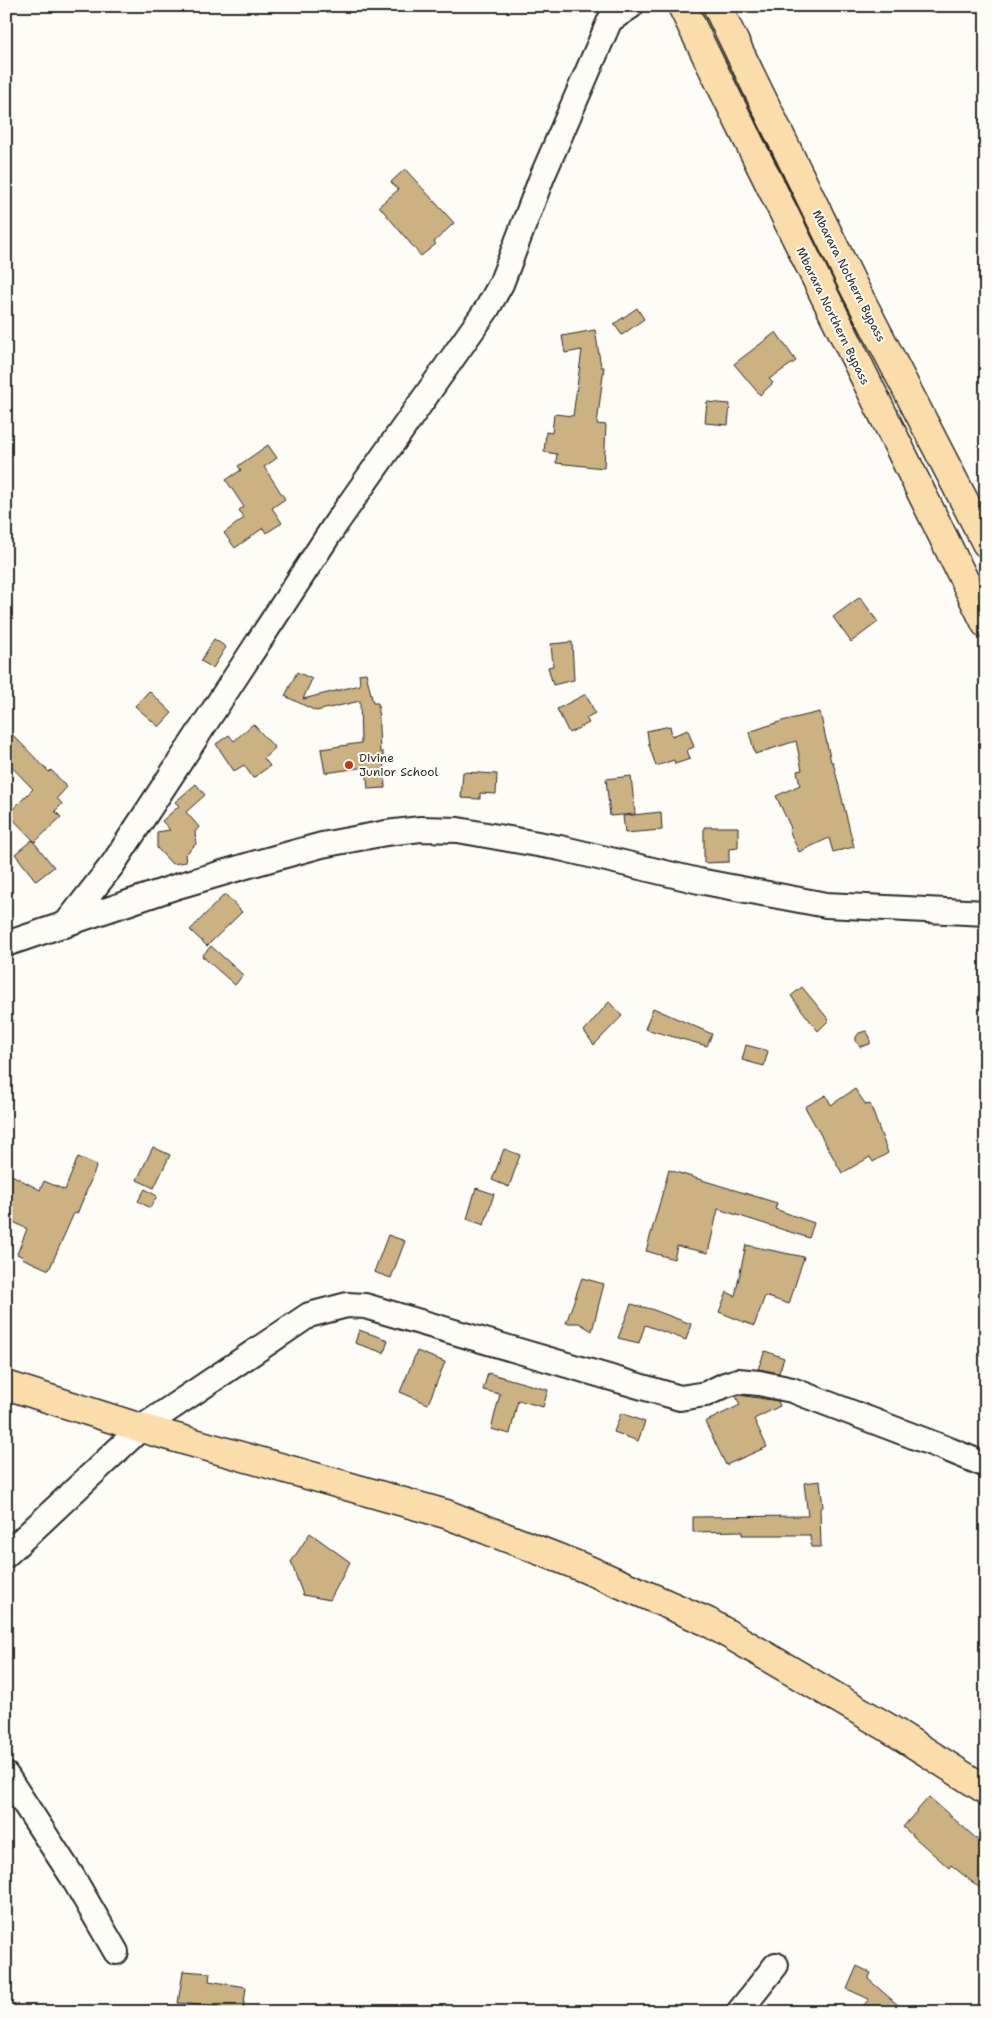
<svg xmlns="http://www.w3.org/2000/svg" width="992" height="2018" font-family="'Shantell Sans',sans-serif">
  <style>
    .building { fill: #ccb182; stroke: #2b2b2b }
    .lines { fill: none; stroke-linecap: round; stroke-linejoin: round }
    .minor-casing { stroke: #2b2b2b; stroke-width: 28 }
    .major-casing { stroke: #2b2b2b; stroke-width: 31 }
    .highway-casing { stroke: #2b2b2b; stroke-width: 31 }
    .minor { stroke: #fdfcf7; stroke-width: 24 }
    .major { stroke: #faddab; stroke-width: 28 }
    .highway { stroke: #faddab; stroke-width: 28 }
    .poi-dot { fill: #c8321e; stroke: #fdfcf7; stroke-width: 2 }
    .labels { text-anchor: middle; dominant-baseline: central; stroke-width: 4; stroke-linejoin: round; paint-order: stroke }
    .street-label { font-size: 12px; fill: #2b2b2b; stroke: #fdfcf7 }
    .poi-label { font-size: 12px; fill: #2b2b2b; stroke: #fdfcf7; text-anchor: start }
  </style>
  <rect width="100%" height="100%" fill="#fdfcf7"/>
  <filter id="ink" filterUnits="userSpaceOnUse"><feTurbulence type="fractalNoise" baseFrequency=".02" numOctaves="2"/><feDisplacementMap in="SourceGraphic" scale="10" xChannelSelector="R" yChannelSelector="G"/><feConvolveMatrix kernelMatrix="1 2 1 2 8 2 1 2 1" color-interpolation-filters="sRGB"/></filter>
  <g filter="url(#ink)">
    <!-- building -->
    <path class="building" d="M405,169l49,54 -20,19 2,2 -15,12 -42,-50 19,-16 -7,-8z
      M637,308l7,11 -22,16 -8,-11z
      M595,330l6,37h3l-7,57 9,1 -2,43 -48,-5 1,-9 -13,-2 2,-20 6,1 2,-19 19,2 9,-66 -17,3 -3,-17z
      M776,332l20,29 -27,18 4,4 -13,12 -26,-31z
      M707,402l23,2 -2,21 -23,-2z
      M268,445l9,13 -13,9 21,32 -13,9 10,15 -16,10 -3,-5 -28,20 -11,-15 20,-15 -5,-8 5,-3 -18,-27 15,-10 -3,-4z
      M860,597l18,25 -27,20 -18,-25z
      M214,639l12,8 -13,21 -12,-7z
      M572,642l2,38 -21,5 -5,-18 5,-1 -2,-22z
      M297,672l15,7 -9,20 57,-14 -1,-11 7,-1 7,30h5l2,49h3l2,36 -17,1 -2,-22 -41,6 -4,-24 40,-6 -1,-42 -44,10 -31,-15z
      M149,691l23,22 -13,14 -24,-21z
      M586,694l9,19 -9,5 3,5 -20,10 -12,-24z
      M820,712l11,50h2l21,85 -21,5 -4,-14 -30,14 -10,-22 2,-2 -15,-32 24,-11 -3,-14 5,-1 -6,-29 -41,13 -6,-22 33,-11z
      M253,724l22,24 -11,10 6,8 -17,12 -9,-13 -10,6 -18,-27 13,-9 5,6z
      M670,726l2,10 16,-6 6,17 -7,3 3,9 -15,5 -1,-4 -18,6 -7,-21 -2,-14z
      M6,728l43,44 2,-2 16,17 -10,11 5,6 -7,7 6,6 -26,25 -27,-28 25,-25 -27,-28z
      M463,772l34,2 -1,20 -16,-1v6l-19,-1z
      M631,776l4,38 -25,2 -4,-37z
      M196,784l9,11 -19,17 13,15 -4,5 1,12 -11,11 1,7 -14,2 -15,-16v-16l13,-2 -8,-9 17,-15 -4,-4z
      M661,812l1,18 -37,3 -2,-17z
      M704,827h34v21l-9,1v13l-25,1z
      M32,840l22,27 -18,14 -21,-27z
      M225,894l17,18 -35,34 -17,-16z
      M211,946l32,29 -8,10 -33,-29z
      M802,987l27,33 -11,11 -27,-35z
      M609,1002l13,14 -28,29 -10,-14z
      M653,1008l59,26 -5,12 -62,-17z
      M866,1031l4,6v7l-10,3 -4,-6v-4l3,-4z
      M746,1045l22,6 -4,15 -22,-6z
      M855,1089l11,16 4,-1 18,49 -15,9 -3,-5 -28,16 -37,-66 21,-12 5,10z
      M153,1147l17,8 -16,33 -17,-8z
      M504,1149l16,6 -11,32 -17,-7z
      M78,1157l19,8 -20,49 -3,-1 -25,57 -27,-12 1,-1 -6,-3 10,-25 -21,-11v-46l34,18 4,-9 21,9z
      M669,1170l108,33 -2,6 39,14 -5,15 -91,-29 -10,44 -31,-7 -3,13 -28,-8z
      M476,1188l18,6 -10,31 -17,-6z
      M145,1189l12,7 -7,12 -12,-7z
      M388,1235l17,6 -14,37 -17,-6z
      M746,1245l58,12 -15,47 -24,-8 -11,30 -35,-14 8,-20 8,4z
      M582,1278l22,6 -12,47 -13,-8h-13z
      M631,1304l20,5 40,15 -5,16 -41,-15 -6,18 -21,-5z
      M359,1330l29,10 -4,13 -29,-10z
      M417,1351l28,11 -17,42 -28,-12z
      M765,1351l19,7 -5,15 -21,-4z
      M488,1373l60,17 -5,17 -25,-7 -8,34 -19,-5 9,-35 -17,-4z
      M739,1395l39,6 2,5 -26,13 13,28 -41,18 -21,-43 35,-17 -4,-9z
      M621,1413l24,9 -7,19 -24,-9z
      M820,1481l3,26 -3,1 1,39h-10l-1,-12h-68v-4l-49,1v-15l115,-1 -4,-33z
      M310,1533l40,29 -20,38 -27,-5 -12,-33z
      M929,1797l57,50v46l-35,-28 -2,3 -46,-41z
      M857,1966l14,7 -3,6 38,33h-9l-6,-3 -3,3h-30l11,-13 -22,-10z
      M183,1971l27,2 -1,8 37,6 -3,25h-23l1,-5 -43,-4z"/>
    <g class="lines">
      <!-- minor casing -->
      <g class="minor-casing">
        <path id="minor" d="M65,925l48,-61 224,-342 150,-213 14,-25 41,-107 68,-157 21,-14
          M6,944l172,-58 75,-22 69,-19 64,-12 35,-4 37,1 102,18 139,33 127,24 160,8
          M6,1555l135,-127 168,-113 38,-10 18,1 315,92 26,-4 19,-9 13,-4 21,2 33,7 155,59 39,16
          M6,1775l66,101 44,76
          M739,2012l37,-47"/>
      </g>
      <!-- major casing -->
      <g class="major-casing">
        <path id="major" d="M6,1385l135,43 305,86 138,54 124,54 179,105 99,63"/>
      </g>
      <!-- highway casing -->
      <g class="highway-casing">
        <path id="highway" d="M682,6l304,618
          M717,6l136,279 133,258"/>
      </g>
      <!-- minor -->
      <use href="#minor" class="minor"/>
      <!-- major -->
      <use href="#major" class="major"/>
      <!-- highway -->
      <use href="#highway" class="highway"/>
    </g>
  </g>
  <!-- markers -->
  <circle class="poi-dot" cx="349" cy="765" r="5"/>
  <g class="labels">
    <!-- street labels -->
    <g class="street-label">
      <text transform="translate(849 276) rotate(63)">Mbarara Nothern Bypass</text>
      <text transform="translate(833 316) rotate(64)">Mbarara Northern Bypass</text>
    </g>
    <!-- poi labels -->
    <g class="poi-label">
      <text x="359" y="758">Divine<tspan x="359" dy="14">Junior School</tspan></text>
    </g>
  </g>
  <!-- margin -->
  <rect width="992" height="2018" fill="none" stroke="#fdfcf7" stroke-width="25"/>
  <rect x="12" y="12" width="967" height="1993" fill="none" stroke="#2b2b2b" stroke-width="2" filter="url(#ink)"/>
</svg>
